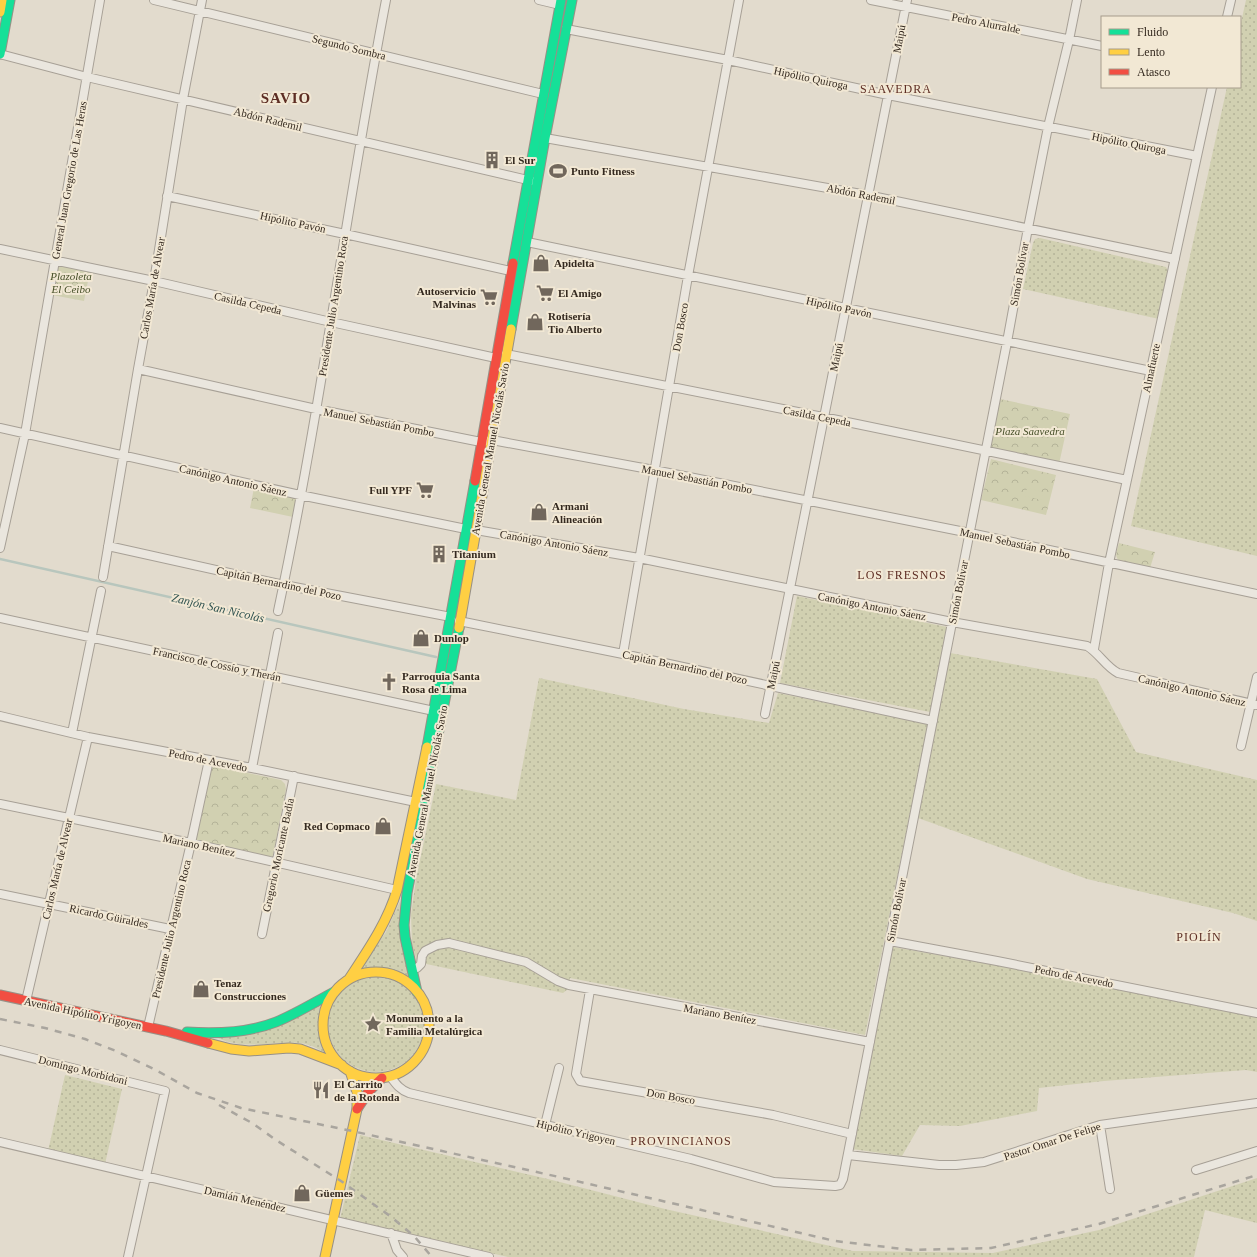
<svg xmlns="http://www.w3.org/2000/svg" width="1257" height="1257" font-family="'Times New Roman',serif">
  <style>
    .grass { fill: url(#grass-dots) }
    .park { fill: url(#park-crowns) }
    .garden { fill: #d1d0b1 }
    .lines { fill: none; stroke-linecap: round; stroke-linejoin: round }
    .stream { stroke: #b8c6bd; stroke-width: 2.5 }
    .street-casing { stroke: #a7a096; stroke-width: 10 }
    .fast-casing { stroke: #979086; stroke-width: 11 }
    .slow-casing { stroke: #979086; stroke-width: 11 }
    .jam-casing { stroke: #979086; stroke-width: 11 }
    .street { stroke: #eae6de; stroke-width: 8 }
    .fast { stroke: #16e098; stroke-width: 9 }
    .slow { stroke: #ffcf43; stroke-width: 9 }
    .jam { stroke: #f24e42; stroke-width: 9 }
    .rail { stroke: #a9a59e; stroke-width: 2.5; stroke-dasharray: 7 7; stroke-linecap: butt }
    .labels { text-anchor: middle; dominant-baseline: central; stroke-width: 4; stroke-linejoin: round; paint-order: stroke }
    .street-label { font-size: 11px; fill: #34291f; stroke: #f2e8d4 }
    .poi-label { font-size: 11px; font-weight: bold; fill: #34291f; stroke: #f2e8d4; text-anchor: start }
    .park-label { font-size: 11px; font-style: italic; fill: #464f28; stroke: #f2e8d4 }
    .neighbourhood-label { font-size: 12px; letter-spacing: 1px; fill: #5d2d23; stroke: #f2e8d4 }
    .water-label { font-size: 12px; font-style: italic; fill: #305350; stroke: #f2e8d4 }
    .district-label { font-size: 15px; font-weight: bold; letter-spacing: 1px; fill: #5d2d23; stroke: #f2e8d4 }
  </style>
  <defs>
    <pattern id="grass-dots" width="8" height="8" patternUnits="userSpaceOnUse"><rect width="8" height="8" fill="#d1d0b1"/><path d="M2 2h.1M6 6h.1" fill="none" stroke="#b4b398" stroke-width="1.8" stroke-linecap="round"/></pattern>
    <pattern id="park-crowns" width="20" height="18" patternUnits="userSpaceOnUse"><rect width="20" height="18" fill="#d1d0b1"/><path d="M2 6a3 3 0 1 1 6 0M12 15a3 3 0 1 1 6 0" fill="none" stroke="#b4b398"/></pattern>
  </defs>
  <rect width="100%" height="100%" fill="#e2dbcd"/>
  <!-- grass -->
  <path class="grass" d="M1246,0h11v556l-126,-30 96,-439h13v-60z
    M1040,238l126,29 3,5 -10,47 -136,-30 10,-46 2,-4z
    M797,596l150,31 -17,85 -150,-29z
    M950,653l147,26 39,73 121,28v141l-24,-8 -146,-34 -169,-61z
    M539,678l145,31 85,14 9,-30 150,31 -63,311 -295,-57 -2,11 -5,4 -146,-31 -5,-18 -1,-29 5,-36 20,-95 80,16z
    M400,901l10,77c-19,-9 -31,-10 -52,-6l28,-40z
    M893,947l142,25 222,45v55l-11,-2 -142,11 -65,7 -2,23 -77,15 -40,-1 -18,31 -50,-7 20,-108z
    M328 1024a48 48 0 1 1 96 0a48 48 0 1 1-96 0Z
    M321,1003c-2,22 -1,34 9,54 -9,-7 -19,-13 -31,-14 -27,-2 -57,8 -83,-6z
    M65,1075l57,14 -17,75 -57,-13z
    M360,1135l192,45 113,29 188,42 140,2 106,-23 158,-52v45l-52,-13 -11,47h-686l-168,-38z"/>
  <!-- park -->
  <path class="park" d="M58,264l32,7 -6,30 -32,-6z
    M1000,399l70,15 -11,50 -69,-15z
    M991,459l65,16 -10,40 -65,-15z
    M254,488l43,9 -4,20 -43,-9z
    M1119,543l36,9 -5,16 -29,-6c-8,-5 -4,-11 -2,-19z
    M215,766l66,14 4,4 1,5 -13,66 -2,3 -76,-16 14,-72z"/>
  <!-- garden -->
  <path class="garden" d="M1027,488l16,4 -2,8 -16,-4z"/>
  <g class="lines">
    <!-- stream -->
    <path class="stream" d="M0,559l436,98"/>
    <!-- street casing -->
    <g class="street-casing">
      <path id="street" d="M154,0l389,94
        M539,0l21,5
        M871,0l231,46
        M1227,17l4,-17
        M566,29l162,31 160,35 309,61
        M0,54l87,23 445,104
        M545,138l322,57 308,64
        M167,196l178,38 166,37
        M527,242l624,129
        M0,249l154,32 177,41 165,36
        M506,354l317,63 304,63
        M138,369l178,40 165,33 11,-2 162,30 316,63 287,61
        M0,428l300,67 166,34
        M476,530l163,28 313,64 135,24c12,7 18,20 31,27l139,32
        M108,546l176,39 167,32
        M0,548l25,-114 75,-434
        M103,577l35,-208 16,-88 29,-182 19,-99
        M278,611c43,-202 69,-408 108,-611
        M0,618l434,93
        M459,621l164,33 310,67
        M1094,649l15,-86 103,-476
        M623,654l65,-378 51,-276
        M765,714c46,-238 94,-476 142,-714
        M0,716l88,21 164,31 164,34
        M72,733l29,-142
        M1241,746l16,-69
        M252,768l26,-135
        M0,804l191,39 206,47
        M0,894l170,35
        M262,934l32,-158
        M890,941l107,20 260,52
        M412,968h5l4,-4 1,-8 3,-5 12,-6 12,-2 77,19 32,19 11,4 301,57
        M590,990l-14,84 4,7 193,34 79,19
        M26,1001l62,-264
        M148,1027l43,-184 18,-83
        M0,1050l165,41 -37,166
        M390,1076c6,8 10,14 19,17l282,66 83,23 61,4 5,-1 3,-6 164,-837 21,-114 20,-101 21,-87 8,-40
        M545,1125l14,-57
        M1100,1125l10,64
        M0,1142l489,115
        M848,1155l91,10h17l28,-3 116,-37 157,-22
        M1196,1170l61,-19
        M391,1233l6,17 6,7"/>
    </g>
    <!-- fast casing -->
    <g class="fast-casing">
      <path id="fast" d="M0,54l10,-54
        M513,263l48,-263
        M511,329l34,-191 27,-138
        M427,747l48,-266
        M417,992l-12,-55 -1,-12 3,-32 52,-265
        M187,1032c30,2 61,1 89,-10 20,-8 39,-20 58,-30"/>
    </g>
    <!-- slow casing -->
    <g class="slow-casing">
      <path id="slow" d="M0,12l2,-12
        M459,628l52,-299
        M323 1025a53 53 0 1 1 106 0a53 53 0 1 1-106 0Z
        M349,979c19,-29 38,-56 48,-89l30,-143
        M208,1043l23,6 18,2 40,-3 11,1 42,16
        M325,1257l32,-148v-17l-7,-21"/>
    </g>
    <!-- jam casing -->
    <g class="jam-casing">
      <path id="jam" d="M475,481l38,-218
        M0,995l166,36 42,12
        M357,1109l12,-18 13,-13"/>
    </g>
    <!-- street -->
    <use href="#street" class="street"/>
    <!-- fast -->
    <use href="#fast" class="fast"/>
    <!-- slow -->
    <use href="#slow" class="slow"/>
    <!-- jam -->
    <use href="#jam" class="jam"/>
    <!-- rail -->
    <path class="rail" d="M0,1019l45,9 40,11 31,12 38,18 43,24 44,15 111,23 207,46 276,64 76,9 80,-2 108,-24 158,-49
      M219,1105l33,18 24,17 65,41 49,35 24,20 18,21"/>
  </g>
  <!-- icons -->
  <defs>
    <g id="building-bare" transform="scale(1.38)"><path d="M-4-6H4V6H1V3H-1V6H-4ZM-2.5-4.3h1.7v1.8h-1.7ZM.8-4.3h1.7v1.8H.8ZM-2.5-1h1.7V.8h-1.7ZM.8-1h1.7V.8H.8Z" fill="#71675c" stroke="#f2e8d4" stroke-width="2.5" paint-order="stroke"/></g>
    <g id="stadium-bare" transform="scale(1.38)"><path d="M0-5a6.5 5 0 1 0 0 10a6.5 5 0 1 0 0-10ZM-3.5-1.8h7v3.6h-7Z" fill="#71675c" stroke="#f2e8d4" stroke-width="2.5" paint-order="stroke"/></g>
    <g id="shop-bare" transform="scale(1.38)"><path d="M-5-2.5h2.3a2.7 3.5 0 0 1 5.4 0H5L5.5 6h-11ZM-1.5-2.5h3a1.5 2.3 0 0 0-3 0Z" fill="#71675c" stroke="#f2e8d4" stroke-width="2.5" paint-order="stroke"/></g>
    <g id="supermarket-bare" transform="scale(1.38)"><path d="M-6-5.5h2.5l.6 2H6L4.5 2H-2.5L-4.4-4H-6ZM-1.5 3.2a1.3 1.3 0 1 0 .1 0ZM3 3.2a1.3 1.3 0 1 0 .1 0Z" fill="#71675c" stroke="#f2e8d4" stroke-width="2.5" paint-order="stroke"/></g>
    <g id="church-bare" transform="scale(1.38)"><path d="M-1.2-6h2.4v3.5h3.3v2.4h-3.3V6h-2.4V-.1h-3.3v-2.4h3.3Z" fill="#71675c" stroke="#f2e8d4" stroke-width="2.5" paint-order="stroke"/></g>
    <g id="sight-bare" transform="scale(1.38)"><path d="M0-6L1.8-2.2L6-1.7L2.9 1.2L3.7 5.4L0 3.3L-3.7 5.4L-2.9 1.2L-6-1.7L-1.8-2.2Z" fill="#71675c" stroke="#f2e8d4" stroke-width="2.5" paint-order="stroke"/></g>
    <g id="restaurant-bare" transform="scale(1.38)"><path d="M-5-6h1v4h1v-4h1v4h1v-4h1v5L-1.5 .5V6h-2V.5L-5-1ZM5-6V6H3V1.5H1.5Q1.5-4 5-6Z" fill="#71675c" stroke="#f2e8d4" stroke-width="2.5" paint-order="stroke"/></g>
  </defs>
  <g fill-rule="evenodd">
    <use href="#building-bare" x="492" y="160"/>
    <use href="#stadium-bare" x="558" y="171"/>
    <use href="#shop-bare" x="541" y="263"/>
    <use href="#supermarket-bare" x="545" y="293"/>
    <use href="#supermarket-bare" x="489" y="297"/>
    <use href="#shop-bare" x="535" y="322"/>
    <use href="#supermarket-bare" x="425" y="490"/>
    <use href="#shop-bare" x="539" y="512"/>
    <use href="#building-bare" x="439" y="554"/>
    <use href="#shop-bare" x="421" y="638"/>
    <use href="#church-bare" x="389" y="682"/>
    <use href="#shop-bare" x="383" y="826"/>
    <use href="#shop-bare" x="201" y="989"/>
    <use href="#sight-bare" x="373" y="1024"/>
    <use href="#restaurant-bare" x="321" y="1090"/>
    <use href="#shop-bare" x="302" y="1193"/>
  </g>
  <g class="labels">
    <!-- street labels -->
    <g class="street-label">
      <text transform="translate(986 23) rotate(11)">Pedro Alurralde</text>
      <text transform="translate(899 39) rotate(-79)">Maipú</text>
      <text transform="translate(349 47) rotate(14)">Segundo Sombra</text>
      <text transform="translate(811 78) rotate(12)">Hipólito Quiroga</text>
      <text transform="translate(268 119) rotate(14)">Abdón Rademil</text>
      <text transform="translate(1129 143) rotate(11)">Hipólito Quiroga</text>
      <text transform="translate(69 180) rotate(-80)">General Juan Gregorio de Las Heras</text>
      <text transform="translate(861 194) rotate(11)">Abdón Rademil</text>
      <text transform="translate(293 222) rotate(12)">Hipólito Pavón</text>
      <text transform="translate(1019 274) rotate(-80)">Simón Bolívar</text>
      <text transform="translate(152 288) rotate(-80)">Carlos María de Alvear</text>
      <text transform="translate(248 303) rotate(13)">Casilda Cepeda</text>
      <text transform="translate(333 306) rotate(-81)">Presidente Julio Argentino Roca</text>
      <text transform="translate(839 307) rotate(12)">Hipólito Pavón</text>
      <text transform="translate(680 327) rotate(-80)">Don Bosco</text>
      <text transform="translate(836 357) rotate(-78)">Maipú</text>
      <text transform="translate(1151 368) rotate(-78)">Almafuerte</text>
      <text transform="translate(817 416) rotate(11)">Casilda Cepeda</text>
      <text transform="translate(379 422) rotate(11)">Manuel Sebastián Pombo</text>
      <text transform="translate(490 449) rotate(-80)">Avenida General Manuel Nicolás Savio</text>
      <text transform="translate(697 479) rotate(11)">Manuel Sebastián Pombo</text>
      <text transform="translate(233 480) rotate(13)">Canónigo Antonio Sáenz</text>
      <text transform="translate(554 543) rotate(10)">Canónigo Antonio Sáenz</text>
      <text transform="translate(1015 543) rotate(12)">Manuel Sebastián Pombo</text>
      <text transform="translate(279 583) rotate(12)">Capitán Bernardino del Pozo</text>
      <text transform="translate(958 592) rotate(-79)">Simón Bolívar</text>
      <text transform="translate(872 606) rotate(11)">Canónigo Antonio Sáenz</text>
      <text transform="translate(217 664) rotate(12)">Francisco de Cossío y Therán</text>
      <text transform="translate(685 667) rotate(12)">Capitán Bernardino del Pozo</text>
      <text transform="translate(773 675) rotate(-78)">Maipú</text>
      <text transform="translate(1192 690) rotate(13)">Canónigo Antonio Sáenz</text>
      <text transform="translate(208 760) rotate(11)">Pedro de Acevedo</text>
      <text transform="translate(427 791) rotate(-79)">Avenida General Manuel Nicolás Savio</text>
      <text transform="translate(199 845) rotate(12)">Mariano Benítez</text>
      <text transform="translate(278 855) rotate(-78)">Gregorio Moricante Badía</text>
      <text transform="translate(57 869) rotate(-77)">Carlos María de Alvear</text>
      <text transform="translate(896 910) rotate(-79)">Simón Bolívar</text>
      <text transform="translate(109 916) rotate(12)">Ricardo Güiraldes</text>
      <text transform="translate(171 929) rotate(-77)">Presidente Julio Argentino Roca</text>
      <text transform="translate(1074 976) rotate(11)">Pedro de Acevedo</text>
      <text transform="translate(83 1013) rotate(12)">Avenida Hipólito Yrigoyen</text>
      <text transform="translate(720 1014) rotate(10)">Mariano Benítez</text>
      <text transform="translate(83 1070) rotate(14)">Domingo Morbidoni</text>
      <text transform="translate(671 1096) rotate(10)">Don Bosco</text>
      <text transform="translate(576 1132) rotate(13)">Hipólito Yrigoyen</text>
      <text transform="translate(1052 1141) rotate(-18)">Pastor Omar De Felipe</text>
      <text transform="translate(245 1199) rotate(13)">Damián Menéndez</text>
    </g>
    <!-- poi labels -->
    <g class="poi-label">
      <text x="505" y="160">El Sur</text>
      <text x="571" y="171">Punto Fitness</text>
      <text x="554" y="263">Apidelta</text>
      <text x="476" y="291" text-anchor="end">Autoservicio<tspan x="476" dy="13">Malvinas</tspan></text>
      <text x="558" y="293">El Amigo</text>
      <text x="548" y="316">Rotisería<tspan x="548" dy="13">Tio Alberto</tspan></text>
      <text x="412" y="490" text-anchor="end">Full YPF</text>
      <text x="552" y="506">Armani<tspan x="552" dy="13">Alineación</tspan></text>
      <text x="452" y="554">Titanium</text>
      <text x="434" y="638">Dunlop</text>
      <text x="402" y="676">Parroquia Santa<tspan x="402" dy="13">Rosa de Lima</tspan></text>
      <text x="370" y="826" text-anchor="end">Red Copmaco</text>
      <text x="214" y="983">Tenaz<tspan x="214" dy="13">Construcciones</tspan></text>
      <text x="386" y="1018">Monumento a la<tspan x="386" dy="13">Familia Metalúrgica</tspan></text>
      <text x="334" y="1084">El Carrito<tspan x="334" dy="13">de la Rotonda</tspan></text>
      <text x="315" y="1193">Güemes</text>
    </g>
    <!-- park labels -->
    <g class="park-label">
      <text x="71" y="276">Plazoleta<tspan x="71" dy="13">El Ceibo</tspan></text>
      <text x="1030" y="431">Plaza Saavedra</text>
    </g>
    <!-- neighbourhood labels -->
    <g class="neighbourhood-label">
      <text x="896" y="89">SAAVEDRA</text>
      <text x="902" y="575">LOS FRESNOS</text>
      <text x="1199" y="937">PIOLÍN</text>
      <text x="681" y="1141">PROVINCIANOS</text>
    </g>
    <!-- water labels -->
    <g class="water-label">
      <text transform="translate(218 608) rotate(13)">Zanjón San Nicolás</text>
    </g>
    <!-- district labels -->
    <g class="district-label">
      <text x="286" y="98">SAVIO</text>
    </g>
  </g>
  <!-- legend -->
  <rect x="1101" y="16" width="140" height="72" fill="#f2e8d4" stroke="#a69c8c"/>
  <rect x="1109" y="29" width="20" height="6" fill="#16e098" stroke="#a69c8c"/>
  <text x="1137" y="36" font-size="12" fill="#34291f">Fluido</text>
  <rect x="1109" y="49" width="20" height="6" fill="#ffcf43" stroke="#a69c8c"/>
  <text x="1137" y="56" font-size="12" fill="#34291f">Lento</text>
  <rect x="1109" y="69" width="20" height="6" fill="#f24e42" stroke="#a69c8c"/>
  <text x="1137" y="76" font-size="12" fill="#34291f">Atasco</text>
</svg>
